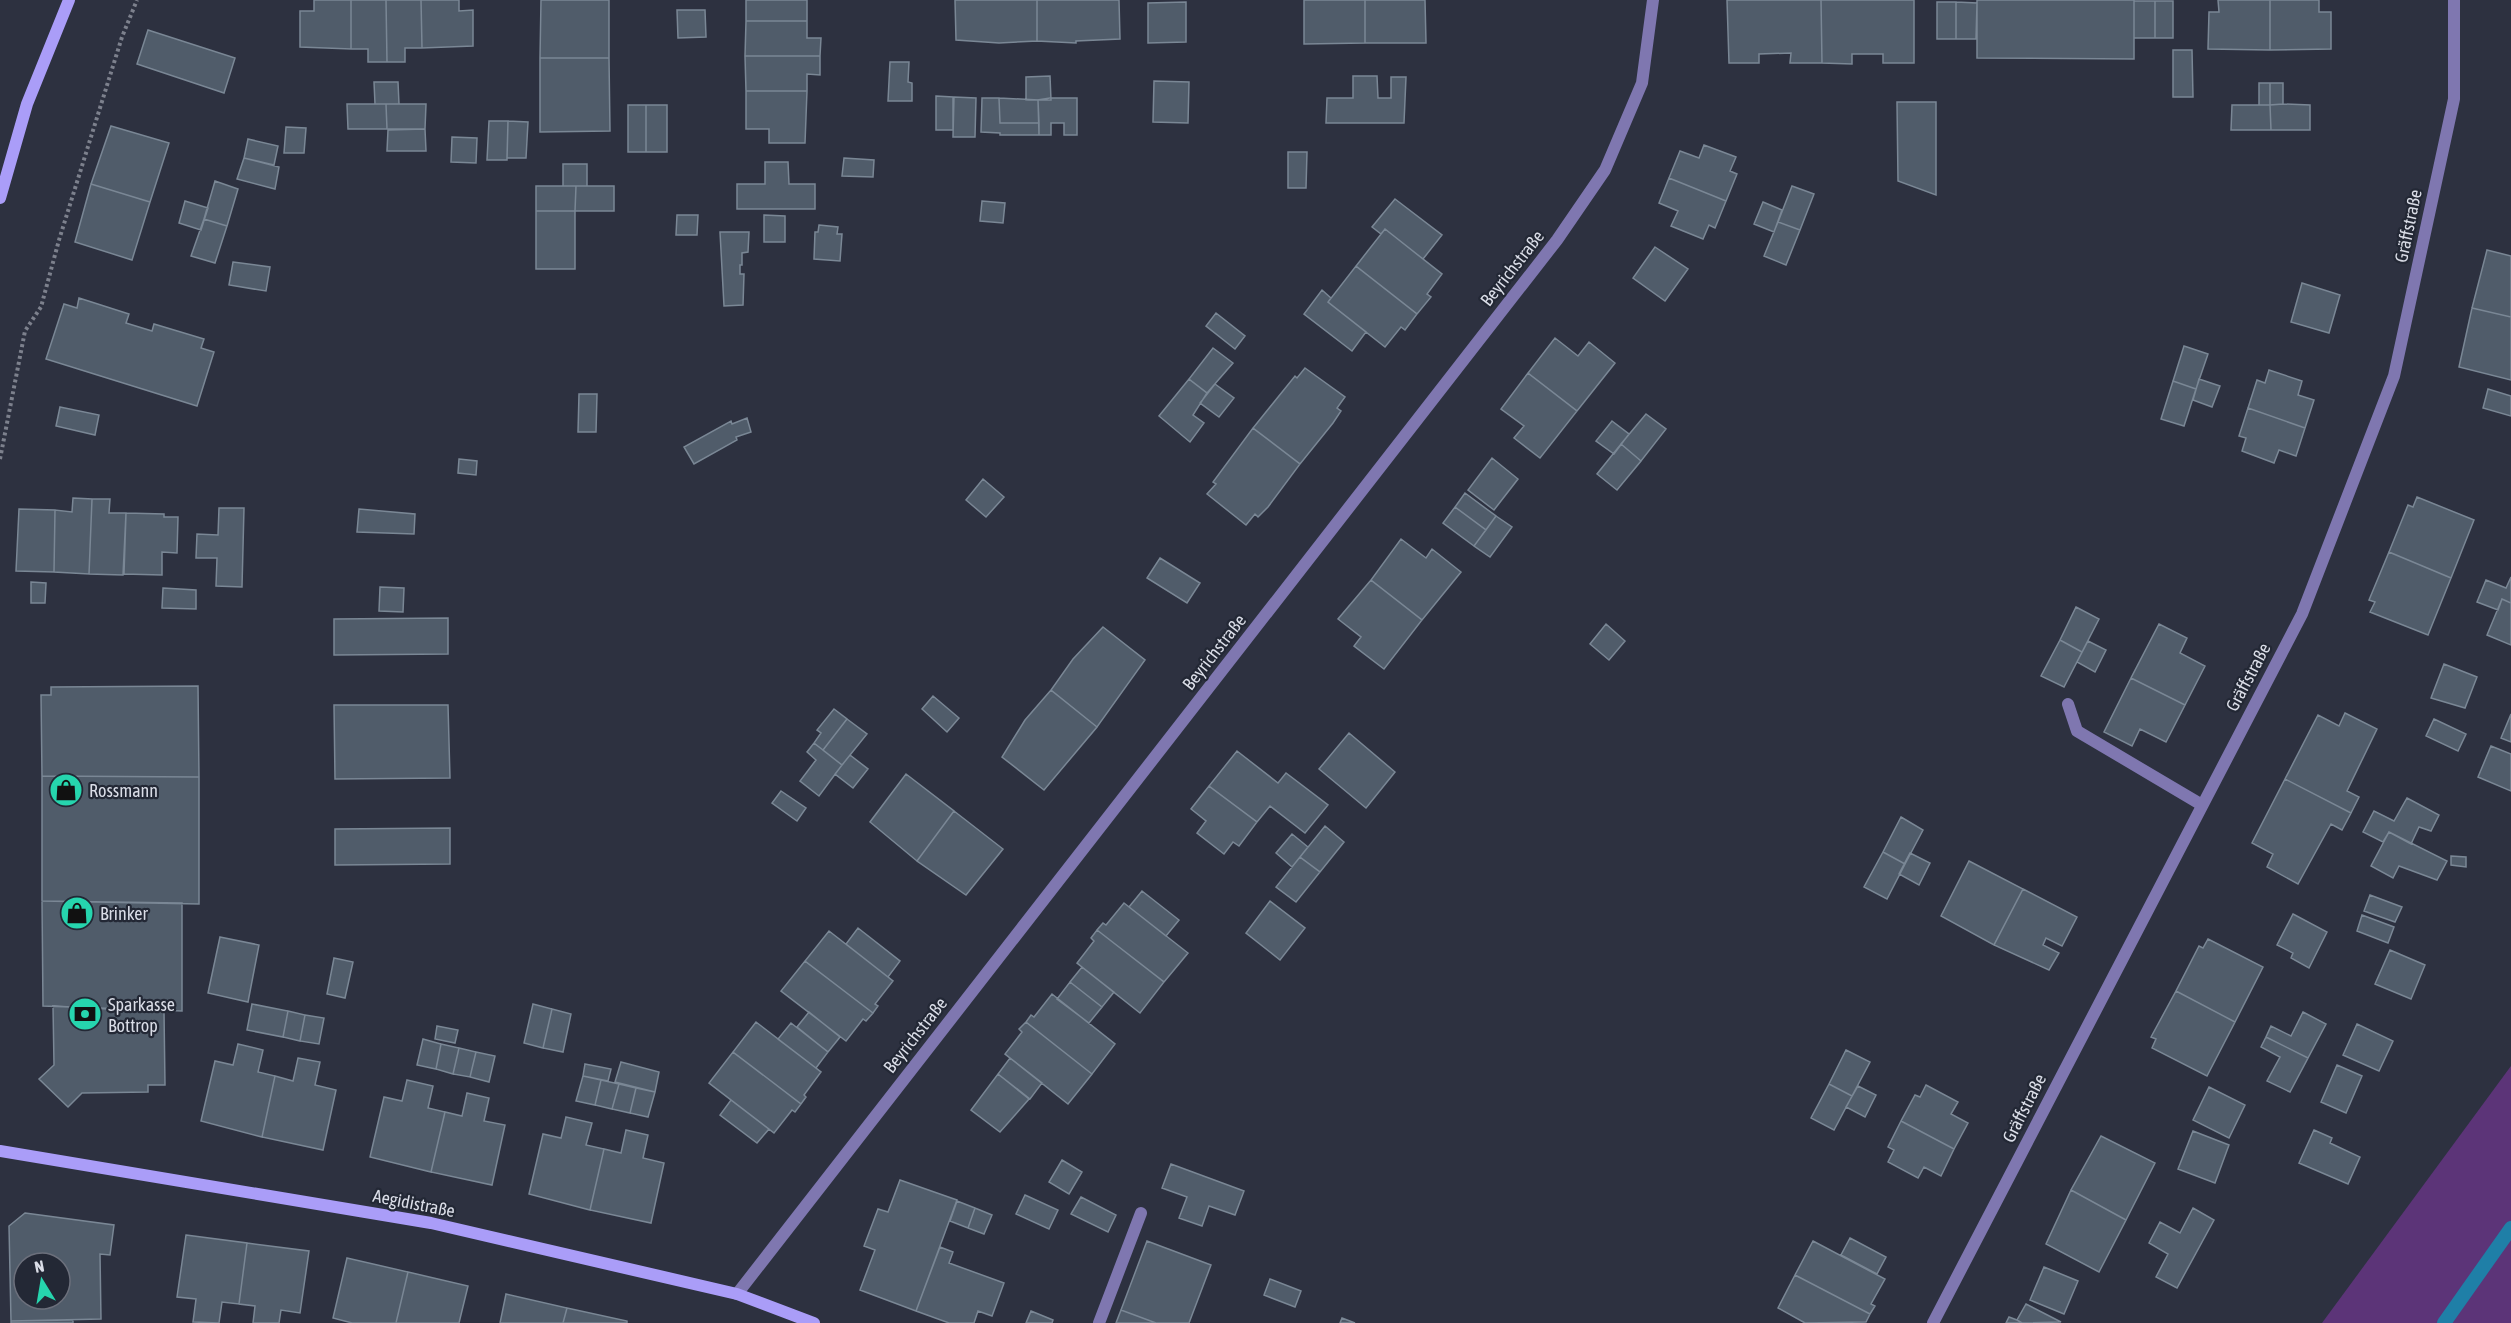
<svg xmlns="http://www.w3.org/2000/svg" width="2511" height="1323" font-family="'Asap Condensed',sans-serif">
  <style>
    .green { fill: #5c3478 }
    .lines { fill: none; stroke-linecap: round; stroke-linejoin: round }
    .stream { stroke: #1f7fa7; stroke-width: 14 }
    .building { fill: #505c6a; stroke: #7a8795; stroke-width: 1.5; fill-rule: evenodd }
    .path { stroke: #7d818d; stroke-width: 4; stroke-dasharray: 3 3; stroke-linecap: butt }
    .lane { stroke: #7f77b0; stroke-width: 12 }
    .street { stroke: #7f77b0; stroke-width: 12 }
    .secondary { stroke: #aa9df8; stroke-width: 12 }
    .labels { text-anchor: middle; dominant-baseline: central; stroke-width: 4.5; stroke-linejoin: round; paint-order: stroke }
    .street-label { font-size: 18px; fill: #dadde7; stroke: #232835 }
    .poi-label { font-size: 18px; fill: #dadde7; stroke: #232835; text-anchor: start }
  </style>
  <rect width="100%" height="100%" fill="#2d3140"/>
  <!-- green -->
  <path class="green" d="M2511,1066v257h-189z"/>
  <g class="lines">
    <!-- stream -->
    <path class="stream" d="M2444,1323l67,-95"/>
  </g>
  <!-- building -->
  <path class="building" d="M314,0h37v49l-51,-2v-36h14z
    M351,0h35l1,62h-19v-13h-17z
    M386,0h35l1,48h-17v14h-18z
    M421,0h38v11l14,-1v36l-51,2z
    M541,0h68v58h-69z
    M746,0h61v21h-61z
    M955,0h82v41l-38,2 -43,-3z
    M1037,0h82l1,39 -44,2v2l-39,-2z
    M1304,0h61v43l-61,1z
    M1365,0h60l1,43h-61z
    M1727,0h94l1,63h-32l1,-10 -32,1v9h-30z
    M1821,0h93v63h-31v-9h-31v10l-30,-1z
    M1977,0h157v59l-157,-1z
    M2218,0h52v50l-62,-1 1,-37h10z
    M2270,0h49v12h12v37l-61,1z
    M2134,1h21v37h-21z
    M2155,1h18v37h-18z
    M1186,2v40l-38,1v-40z
    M1937,2h19v37h-19z
    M1956,2l21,1 -1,36h-20z
    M677,10h28l1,27 -28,1z
    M746,21h61v17h14l-1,18h-75z
    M148,30l87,28 -11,35 -87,-29z
    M2173,50h19l1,47h-20z
    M745,56h75v19l-13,-1v17h-61z
    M540,58h69l1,73 -70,1z
    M890,62h19l-1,20 4,1v18h-24z
    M1050,76l1,24h-25v-23z
    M1353,76h24l1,22h13v-21h15l-2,46h-78l1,-25h26z
    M1154,81l35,1 -1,41 -35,-1z
    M374,82h24l1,22h-24z
    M2259,83h11v22h-11z
    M2270,83h13v21l-13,1z
    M746,91h61l-2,52h-36v-14h-23z
    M936,96l17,1v33h-17z
    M954,97l22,1 -1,39h-22z
    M982,98h17l1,25h39v12h-39v-2l-19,-1z
    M999,98l39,2 1,23h-39z
    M1050,98h27v37h-13v-12h-13v12h-12l-1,-35z
    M1897,102h39v93l-38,-14z
    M347,104h39l1,25h-39z
    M386,104h40l-1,25h-38z
    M2283,104l27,1v25h-39l-1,-25z
    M628,105h18v47h-18z
    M646,105h21v47h-21z
    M2232,105h38l1,25h-40z
    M489,121h19l-1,39h-20z
    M508,121l20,1 -2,36h-19z
    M111,126l58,17 -19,59 -59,-18z
    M286,127l20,1 -2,25h-20z
    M425,129l1,22h-39l1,-21z
    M452,137l25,1 -1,25 -25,-1z
    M248,139l30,7 -4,19 -30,-7z
    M1704,145l32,12 -6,14 7,3 -11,27 -57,-23 11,-27 19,7z
    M1288,152h19l-1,36h-18z
    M244,158l35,9 -4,22 -38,-10z
    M844,158l30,2 -1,17 -31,-1z
    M765,162h23l1,22h26v25h-78v-25h28z
    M563,164h24v22h-24z
    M1669,178l57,23 -11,27 -6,-3 -6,14 -32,-13 7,-15 -19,-8z
    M215,181l23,8 -11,37 -23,-7z
    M91,184l59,18 -18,58 -57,-18z
    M536,186h40l-1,25h-39z
    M576,186h38v25h-39z
    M1792,186l22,8 -14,36 -22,-8z
    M1395,199l47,36 -19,24 -38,-30 -4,5 -9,-7z
    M185,201l23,7 -7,22 -22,-7z
    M982,201l23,2 -2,20 -23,-2z
    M1763,202l19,8 -8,22 -20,-8z
    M536,211h39v58h-39z
    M677,215h21l-1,20h-21z
    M764,215l21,1v26h-21z
    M204,219l23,7 -12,37 -24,-7z
    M1778,222l22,8 -14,35 -22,-9z
    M819,225l19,2 -1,7h5l-2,27 -26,-2 1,-27h3z
    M1385,229l57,45 -15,20 4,3 -14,17 -61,-48z
    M720,232h29l-1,20 -6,1v12h-2v9h4l-1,31 -19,1z
    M1655,247l33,22 -23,32 -32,-23z
    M2487,250l24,6v61l-39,-9z
    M233,262l37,5 -4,24 -37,-6z
    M1356,266l61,48 -12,16 -4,-3 -16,20 -57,-45z
    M2302,283l38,12 -11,38 -38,-11z
    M1322,290l9,8 -3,4 38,30 -14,19 -48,-37z
    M79,298l50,16 -3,9 26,8 2,-7 50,15 -3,9 13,4 -17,54 -151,-47 18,-55 13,4z
    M2472,308l39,9v63l-52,-13z
    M1216,313l29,23 -10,13 -29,-23z
    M1555,338l23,18 11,-14 26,21 -38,48 -49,-38z
    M2184,346l24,8 -12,35 -23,-8z
    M1213,348l20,15 -26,30 -18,-14z
    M1305,368l40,29 -8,11 4,3 -8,12 -33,41 -47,-36 42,-52 2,2z
    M2269,370l33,11 -4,14 16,5 -9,28 -57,-20 9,-28 8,3z
    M1528,373l49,38 -37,47 -26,-20 10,-12 -23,-17z
    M1189,379l18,14 -14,22 11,8 -14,19 -31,-26z
    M2199,379l21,7 -8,21 -19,-7z
    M2173,381l23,8 -12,37 -23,-7z
    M1215,384l19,14 -15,19 -19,-14z
    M2488,389l23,7v20l-28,-8z
    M579,394h18l-1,38h-18z
    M60,407l39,8 -4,20 -39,-9z
    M2248,408l57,20 -9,28 -17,-6 -5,13 -32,-12 4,-13 -7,-2z
    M1646,414l20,15 -25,32 -20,-17z
    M747,418l4,14 -15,5 1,3 -43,24 -10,-17 47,-26 1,3z
    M1612,421l17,13 -15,20 -18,-13z
    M1253,428l47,36 -32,43 -10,10 -3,-3 -9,11 -39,-31 9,-10 -3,-2z
    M1621,444l20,17 -24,29 -20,-16z
    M1492,458l26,21 -24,31 -26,-20z
    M459,459l18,2 -1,14 -18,-2z
    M983,479l21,18 -18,20 -20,-17z
    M1465,493l31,23 -10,14 -31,-23z
    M2417,497l57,23 -23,58 -62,-26 19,-47 5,2z
    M73,498l19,1 -3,75 -35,-2 1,-62 17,2z
    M92,499h18l-1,14h17l-3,62 -34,-1z
    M1455,507l31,23 -12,16 -31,-23z
    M219,508h25l-2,79 -26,-1 1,-28h-21l1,-24 21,1z
    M19,509l36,1 -1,62 -38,-1z
    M359,509l56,5 -1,20 -57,-2z
    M126,513l38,1v3h14l-1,36 -15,-1v23l-38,-1z
    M1496,516l16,11 -22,30 -16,-11z
    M1401,539l25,19 6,-9 29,23 -39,48 -51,-40z
    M2389,552l62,26 -23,57 -58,-23 5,-10 -6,-2z
    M1160,558l40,25 -13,20 -40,-25z
    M2511,577v26l-9,-4 -4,11 -21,-8 9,-22 20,8z
    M1371,580l51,40 -38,49 -30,-23 7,-9 -23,-18z
    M31,582l15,1 -1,20h-14z
    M380,587l24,1 -1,24 -24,-1z
    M163,588l33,2v19l-34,-1z
    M2502,599l9,4v42l-24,-10z
    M2076,607l23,12 -17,33 -22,-12z
    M448,618v36l-114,1v-36z
    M1606,624l19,17 -16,19 -19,-16z
    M2159,624l28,14 -7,15 25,13 -20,39 -54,-27z
    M1103,627l42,33 -48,67 -46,-37 22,-31z
    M2060,640l22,12 -18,35 -23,-11z
    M2088,641l18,9 -11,22 -18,-10z
    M2444,664l33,13 -12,31 -34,-10z
    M2131,678l54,27 -19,37 -26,-13 -8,17 -28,-14z
    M198,686l1,91 -157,-1 -1,-81h10v-8z
    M1051,690l46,37 -53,63 -42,-33 23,-37z
    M933,696l26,22 -12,14 -25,-23z
    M334,705h114l2,73 -115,1z
    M834,709l13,10 -24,31 -9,-7 7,-10 -4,-3z
    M2345,713l32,16 -30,62 12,6 -8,16 -66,-34 33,-64 21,11z
    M2511,714v28l-10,-4z
    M847,719l20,15 -25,31 -19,-15z
    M2434,719l32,15 -8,17 -32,-15z
    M1349,733l46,39 -29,36 -47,-39z
    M814,743l28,22 -23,31 -19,-15 16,-21 -9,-8z
    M2491,746l20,8v37l-33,-14z
    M1237,751l41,32 8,-10 42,32 -23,28 -35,-27 -13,16 -48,-36z
    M850,755l18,14 -15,19 -18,-14z
    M906,774l48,37 -37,50 -47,-39z
    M42,776l157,1v127l-157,-3z
    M2285,779l66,34 -9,17 -11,-6 -33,60 -31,-17 6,-13 -21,-11z
    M1209,786l48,36 -18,24 -6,-4 -9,12 -27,-21 9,-12 -15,-12z
    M781,791l25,17 -9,13 -25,-18z
    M2407,798l32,17 -8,16 -12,-4 -8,17 -22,-12 -6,10 -20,-10 11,-21 20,10z
    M954,811l49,38 -37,46 -49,-34z
    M1901,817l22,13 -18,34 -22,-12z
    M1325,826l19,16 -24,30 -20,-15z
    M450,828v36l-115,1v-36z
    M2389,832l58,29 -10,19 -38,-14 -6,12 -22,-12z
    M1292,834l16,13 -16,20 -16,-14z
    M1883,852l22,12 -18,35 -23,-12z
    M1910,853l20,10 -11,22 -20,-11z
    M2451,856l15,1v10l-15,-2z
    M1300,857l20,15 -24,30 -20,-15z
    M1969,861l54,28 -29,56 -53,-29z
    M2023,889l54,28 -15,29 -16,-8 -3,7 16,8 -10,17 -55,-25z
    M1142,891l37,29 -13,16 -37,-29z
    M2370,895l32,12 -7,15 -31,-11z
    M42,901l140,2v108l-139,-5z
    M1270,901l35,27 -25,32 -34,-27z
    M1124,903l64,50 -24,29 -67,-52 6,-7 3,2z
    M2293,914l34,18 -18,36 -18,-10 2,-5 -16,-8z
    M2362,915l32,12 -6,16 -31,-12z
    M858,928l42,33 -12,16 -42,-33z
    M1097,930l67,52 -24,31 -63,-50 17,-22 -3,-3z
    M829,931l64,50 -18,23 3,2 -5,7 -68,-52z
    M220,937l39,8 -11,57 -40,-9z
    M2208,939l55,28 -28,55 -59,-31 23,-45 4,2z
    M2390,950l35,15 -14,34 -36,-15z
    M334,958l19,4 -8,36 -18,-4z
    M805,961l68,52 -7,8 -3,-2 -17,22 -65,-50z
    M1082,967l32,25 -12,15 -32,-25z
    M1070,982l32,25 -13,16 -32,-24z
    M2176,991l59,31 -28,54 -55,-28 4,-9 -5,-2z
    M1052,994l63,50 -23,30 -66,-52 5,-7 3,2z
    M252,1004l36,7 -5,26 -36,-7z
    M533,1004l19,5 -9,39 -19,-5z
    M53,1006l111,6 1,73h-17v7l-66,1 -14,14 -29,-28 15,-14z
    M552,1009l19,5 -8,38 -20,-4z
    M288,1011l17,4 -5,26 -17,-4z
    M809,1012l31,25 -12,15 -31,-25z
    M2303,1012l23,12 -18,34 -42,-21 5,-11 20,10z
    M305,1015l19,3 -5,26 -19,-3z
    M756,1022l65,50 -17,23 2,2 -5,7 -68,-52z
    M1026,1022l66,52 -24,30 -63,-50 17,-22 -3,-3z
    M791,1023l37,29 -12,16 -38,-29z
    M2357,1024l36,17 -14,30 -36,-16z
    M437,1026l21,4 -3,13 -20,-4z
    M2266,1037l42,21 -18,34 -23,-11 13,-24 -19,-10z
    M423,1039l18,5 -5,25 -19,-4z
    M238,1044l25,6 -5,22 17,4 -13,61 -61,-16 14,-60 18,4z
    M441,1044l18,4 -6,26 -17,-5z
    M459,1048l17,4 -6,25 -17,-3z
    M1846,1050l24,12 -18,34 -23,-12z
    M476,1052l19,4 -6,26 -19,-5z
    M733,1052l68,52 -6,8 -3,-2 -18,23 -65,-50z
    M298,1058l22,4 -5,23 21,5 -13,60 -61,-13 13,-61 18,5z
    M1010,1058l32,25 -12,16 -32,-25z
    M621,1062l38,10 -4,20 -40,-10z
    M585,1064l26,5 -3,12 -25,-5z
    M2337,1065l25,11 -16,37 -25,-11z
    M998,1074l31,25 -29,33 -29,-22z
    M583,1076l18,4 -6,25 -19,-4z
    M407,1080l26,6 -5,22 17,4 -14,60 -61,-15 14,-60 18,4z
    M601,1080l18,4 -7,25 -17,-4z
    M619,1084l17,4 -6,25 -18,-4z
    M1829,1084l23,12 -18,34 -23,-12z
    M1926,1085l32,17 -7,12 17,9 -14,26 -53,-28 14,-26 5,2z
    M1858,1086l18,9 -11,22 -19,-10z
    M2209,1087l36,18 -16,33 -36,-18z
    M636,1088l19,4 -7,25 -18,-4z
    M467,1093l22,5 -5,23 21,4 -13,60 -61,-13 14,-60 17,4z
    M731,1100l38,29 -12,14 -37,-28z
    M566,1117l26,6 -6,22 18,4 -14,61 -61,-16 14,-60 18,4z
    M1901,1121l53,28 -13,27 -17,-9 -6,11 -30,-16 6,-12 -6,-3z
    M626,1130l22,5 -5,23 21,5 -13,60 -61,-13 14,-61 17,4z
    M2314,1130l18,8 -2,5 30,14 -12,27 -49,-21z
    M2193,1131l36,14 -14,38 -37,-14z
    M2101,1136l54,27 -29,57 -55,-30z
    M1062,1160l20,12 -13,22 -20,-12z
    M1171,1164l73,27 -9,24 -26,-9 -7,20 -23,-8 8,-21 -25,-9z
    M900,1180l57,20 -41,111 -56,-21 15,-40 -11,-4 14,-37 10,3z
    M2071,1190l55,30 -27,52 -53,-28z
    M1025,1195l33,15 -9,19 -33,-15z
    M1081,1197l35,18 -8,17 -37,-18z
    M957,1201l18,7 -7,20 -18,-7z
    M975,1208l17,7 -8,19 -16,-6z
    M2193,1208l21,12 -37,68 -21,-11 12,-23 -19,-11 11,-21 20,11z
    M25,1213l89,12 -4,30 -10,-1 1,65 -90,2 -2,-95zM24,1263h36v36h-36z
    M186,1235l61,8 -8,61 -17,-2 -3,21 -26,-1 3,-23 -19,-2z
    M1850,1238l36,19 -9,17 -36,-19z
    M1147,1241l64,24 -22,58h-33l-35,-13z
    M1813,1241l72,38 -14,25 4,2 -5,8 -75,-39z
    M247,1243l62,8 -9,62 -19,-3 -2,13h-26l2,-17 -16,-2z
    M940,1247l13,5 -4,11 55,20 -12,33 -14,-5 -4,12h-25l-33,-12z
    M347,1258l61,14 -12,51h-44l-19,-5z
    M2044,1267l34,14 -14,33 -34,-14z
    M408,1272l60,14 -9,37h-63z
    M1795,1275l75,39 -4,8 -61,1 -27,-15z
    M1270,1279l31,12 -6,16 -31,-12z
    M506,1294l61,14 -4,15h-63z
    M2026,1304l35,18 -39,1 -5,-3z
    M567,1308l60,13v2h-64z
    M1121,1310l35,13h-40z
    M1031,1311l22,9 -1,3h-26z
    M2009,1317l8,3 5,3h-16z
    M1342,1318l13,5h-15z
    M73,1320v3h-62v-2z"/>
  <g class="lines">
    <!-- path -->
    <path class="path" d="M0,459l25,-128 16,-24 18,-67 63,-203 15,-37"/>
    <!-- lane -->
    <path class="lane" d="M2068,704l9,27 125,74
      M1099,1323l42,-110"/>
    <!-- street -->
    <path class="street" d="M737,1294l820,-1054 48,-70 37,-87 11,-83
      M1933,1323l369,-709 92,-238 60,-277v-99"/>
    <!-- secondary -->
    <path class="secondary" d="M0,198l27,-94 42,-104
      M0,1151l431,72 306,71 77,29"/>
  </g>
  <!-- icons -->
  <defs>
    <g id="shop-disc" transform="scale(1.725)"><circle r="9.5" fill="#26d5ae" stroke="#232835"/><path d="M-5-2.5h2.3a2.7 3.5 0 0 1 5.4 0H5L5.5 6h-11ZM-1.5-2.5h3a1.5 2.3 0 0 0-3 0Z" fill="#111"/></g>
    <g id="bank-disc" transform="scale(1.725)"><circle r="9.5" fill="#26d5ae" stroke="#232835"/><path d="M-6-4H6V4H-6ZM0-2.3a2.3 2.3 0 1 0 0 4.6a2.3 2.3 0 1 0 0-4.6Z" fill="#111"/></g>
  </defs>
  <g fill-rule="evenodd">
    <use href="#shop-disc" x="66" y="790"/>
    <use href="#shop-disc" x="77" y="913"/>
    <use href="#bank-disc" x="85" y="1014"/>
  </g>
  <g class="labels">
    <!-- street labels -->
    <g class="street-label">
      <text transform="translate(2408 226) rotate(-78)">Gräffstraße</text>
      <text transform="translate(1512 268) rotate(-52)">Beyrichstraße</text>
      <text transform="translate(1214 652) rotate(-52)">Beyrichstraße</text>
      <text transform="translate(2248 677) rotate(-62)">Gräffstraße</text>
      <text transform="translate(915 1035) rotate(-52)">Beyrichstraße</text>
      <text transform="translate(2024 1108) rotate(-63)">Gräffstraße</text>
      <text transform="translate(414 1203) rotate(11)">Aegidistraße</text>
    </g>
    <!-- poi labels -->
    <g class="poi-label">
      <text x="89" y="790">Rossmann</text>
      <text x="100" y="913">Brinker</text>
      <text x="108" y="1004">Sparkasse<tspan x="108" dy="21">Bottrop</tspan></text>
    </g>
  </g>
  <!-- north arrow -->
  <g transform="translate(42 1281) rotate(349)"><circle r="28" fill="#232835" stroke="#6c707c" stroke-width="1.5"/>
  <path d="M0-4.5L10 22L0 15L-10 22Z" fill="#26d5ae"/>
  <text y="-9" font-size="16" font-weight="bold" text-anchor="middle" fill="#dadde7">N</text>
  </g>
</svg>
